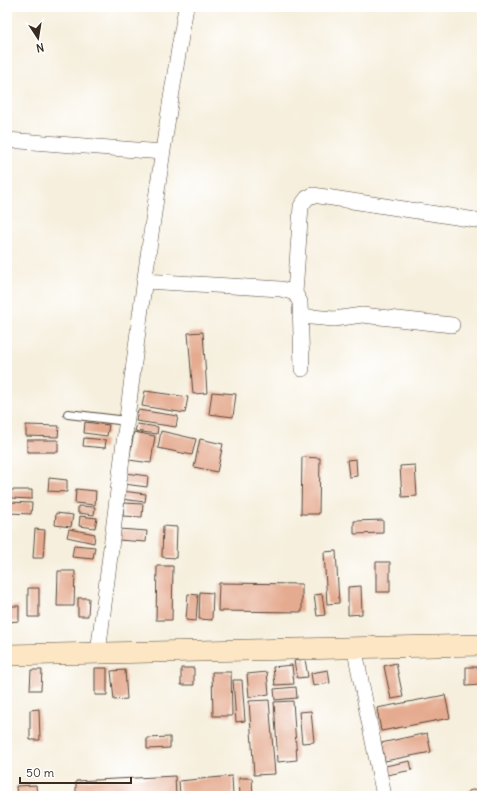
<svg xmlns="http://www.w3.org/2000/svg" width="489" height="803" font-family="Delius,sans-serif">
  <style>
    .building { fill: #e5ab90 }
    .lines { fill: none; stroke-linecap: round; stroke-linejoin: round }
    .service-casing { stroke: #57483b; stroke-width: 10 }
    .minor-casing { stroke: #57483b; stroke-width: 16 }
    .secondary-casing { stroke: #57483b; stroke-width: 22 }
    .service { stroke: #fff; stroke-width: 8 }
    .minor { stroke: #fff; stroke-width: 15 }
    .secondary { stroke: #fce6c4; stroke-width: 21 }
  </style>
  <rect width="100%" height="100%" fill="#fff"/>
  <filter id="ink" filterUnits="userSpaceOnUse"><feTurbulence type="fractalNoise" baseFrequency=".025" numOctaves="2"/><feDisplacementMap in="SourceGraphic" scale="8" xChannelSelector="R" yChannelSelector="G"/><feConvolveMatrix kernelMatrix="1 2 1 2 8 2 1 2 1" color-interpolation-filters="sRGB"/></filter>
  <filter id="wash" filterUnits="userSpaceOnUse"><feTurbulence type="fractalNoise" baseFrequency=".012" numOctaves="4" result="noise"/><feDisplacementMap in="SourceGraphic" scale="16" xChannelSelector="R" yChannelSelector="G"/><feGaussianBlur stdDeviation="0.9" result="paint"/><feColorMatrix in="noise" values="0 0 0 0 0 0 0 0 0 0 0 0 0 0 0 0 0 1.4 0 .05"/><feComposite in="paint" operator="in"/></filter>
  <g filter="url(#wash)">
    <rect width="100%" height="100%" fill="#f6efdd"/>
    <g id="blocks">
      <!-- building -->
      <path class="building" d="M203,332l4,61 -14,1 -5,-61z
        M145,391l43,6 -3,16 -43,-7z
        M212,392l24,2 -3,23 -24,-3z
        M138,410l40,6 -2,11 -40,-6z
        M85,422l24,3 -2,11 -23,-3z
        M137,424l21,3 -1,7 -22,-3z
        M26,425l33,1 -1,11 -32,-1z
        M161,431l35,8 -4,16 -34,-7z
        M134,432l21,4 -4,27 -22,-3z
        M84,438l22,2 -1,8 -22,-2z
        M200,439l23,5 -6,28 -23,-5z
        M27,440h31v12h-31z
        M302,457l18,1 -1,56h-18z
        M356,459l1,17 -8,1 -2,-17z
        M415,465l2,31 -15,1 -2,-31z
        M125,473l23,3 -1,11 -23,-3z
        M49,478l18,2v12l-19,-1z
        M76,489l20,2 -1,14 -20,-2z
        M11,490h21v9l-22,-1z
        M122,491l24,3 -1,8 -24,-3z
        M10,502l22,1 -1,11 -22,-1z
        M124,503l19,1 -1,13 -19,-1z
        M78,506l17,1 -1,8 -16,-2z
        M56,513l17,2 -2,12 -16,-2z
        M80,516l17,2 -2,10 -16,-2z
        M383,520v13l-29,1v-13z
        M163,526l14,1 -1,31 -14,-1z
        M35,529l10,1 -2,28h-10z
        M69,529l26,5 -1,9 -27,-6z
        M119,529l28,2 -1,11 -28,-2z
        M74,545l21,2 -2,12 -21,-2z
        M336,551l3,52 -12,1 -3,-52z
        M376,562h14v30h-14z
        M157,566h16l-1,54h-16z
        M58,571h17l-1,35h-17z
        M219,583l83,1v28l-84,-1z
        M361,586l1,28 -14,1v-28z
        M28,588h11v29h-11z
        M200,592l13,1 -1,27 -13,-1z
        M188,594l10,1 -2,26 -10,-1z
        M322,594l3,21 -8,1 -3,-21z
        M78,598h11l-1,18h-10z
        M7,606h12v15l-12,1z
        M305,659l3,18 -11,1 -3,-17z
        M396,663l7,34 -12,2 -7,-33z
        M292,665l2,19 -19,1 -2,-18z
        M466,667h16v18l-16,1z
        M95,668h12v27h-12z
        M181,668h13v17h-13z
        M31,670h11l-1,20h-11z
        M125,670l2,29 -13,1 -3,-29z
        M328,670l2,13 -17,3 -2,-13z
        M212,672h19l1,44h-19z
        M267,672l2,22 -20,3 -2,-23z
        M233,680h9l3,41 -9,1z
        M296,687l1,11 -22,2 -1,-11z
        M445,695l5,23 -69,13 -4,-23z
        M269,700l6,74 -21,1 -5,-74z
        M293,701l4,59 -19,2 -4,-60z
        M39,709l1,31h-10v-30z
        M311,711l3,31 -12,1 -3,-31z
        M427,733l4,19 -46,9 -4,-18z
        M170,737v11l-23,1v-11z
        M410,761l2,9 -30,6 -2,-9z
        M175,776l1,20h-100v-15z
        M232,776l1,20h-53l-1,-15z
        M239,778h13l1,18h-13z
        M36,785l1,11h-20l-1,-10z
        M482,788v8h-13l-1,-5z"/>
    </g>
  </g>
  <g filter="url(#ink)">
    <use href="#blocks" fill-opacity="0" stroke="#57483b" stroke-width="1"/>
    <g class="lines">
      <!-- service casing -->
      <g class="service-casing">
        <path id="service" d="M68,414l59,7"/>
      </g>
      <!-- minor casing -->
      <g class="minor-casing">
        <path id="minor" d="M7,140l155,12
          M144,281l137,8 14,4 5,9 2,67
          M295,293l6,-87 6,-8 6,-3 169,26
          M300,316l34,3 28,-4 90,10
          M354,646l30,150
          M98,653c27,-216 51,-432 88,-646"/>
      </g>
      <!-- secondary casing -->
      <g class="secondary-casing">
        <path id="secondary" d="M7,655l475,-10"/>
      </g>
      <!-- service -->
      <use href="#service" class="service"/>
      <!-- minor -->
      <use href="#minor" class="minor"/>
      <!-- secondary -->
      <use href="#secondary" class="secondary"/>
    </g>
  </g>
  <!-- margin -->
  <rect width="489" height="803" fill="none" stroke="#fff" stroke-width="24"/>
  <!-- north arrow -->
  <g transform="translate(38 38) rotate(168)" stroke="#ffffff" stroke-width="3" paint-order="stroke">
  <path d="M0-3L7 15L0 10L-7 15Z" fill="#3b2a1e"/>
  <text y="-6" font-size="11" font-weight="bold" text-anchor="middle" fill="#3b2a1e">N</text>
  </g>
  <!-- scale -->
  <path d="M20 777v6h111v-6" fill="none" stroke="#3b2a1e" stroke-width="2"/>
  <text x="26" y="777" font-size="12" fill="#3b2a1e" stroke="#ffffff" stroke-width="3" paint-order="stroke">50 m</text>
</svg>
